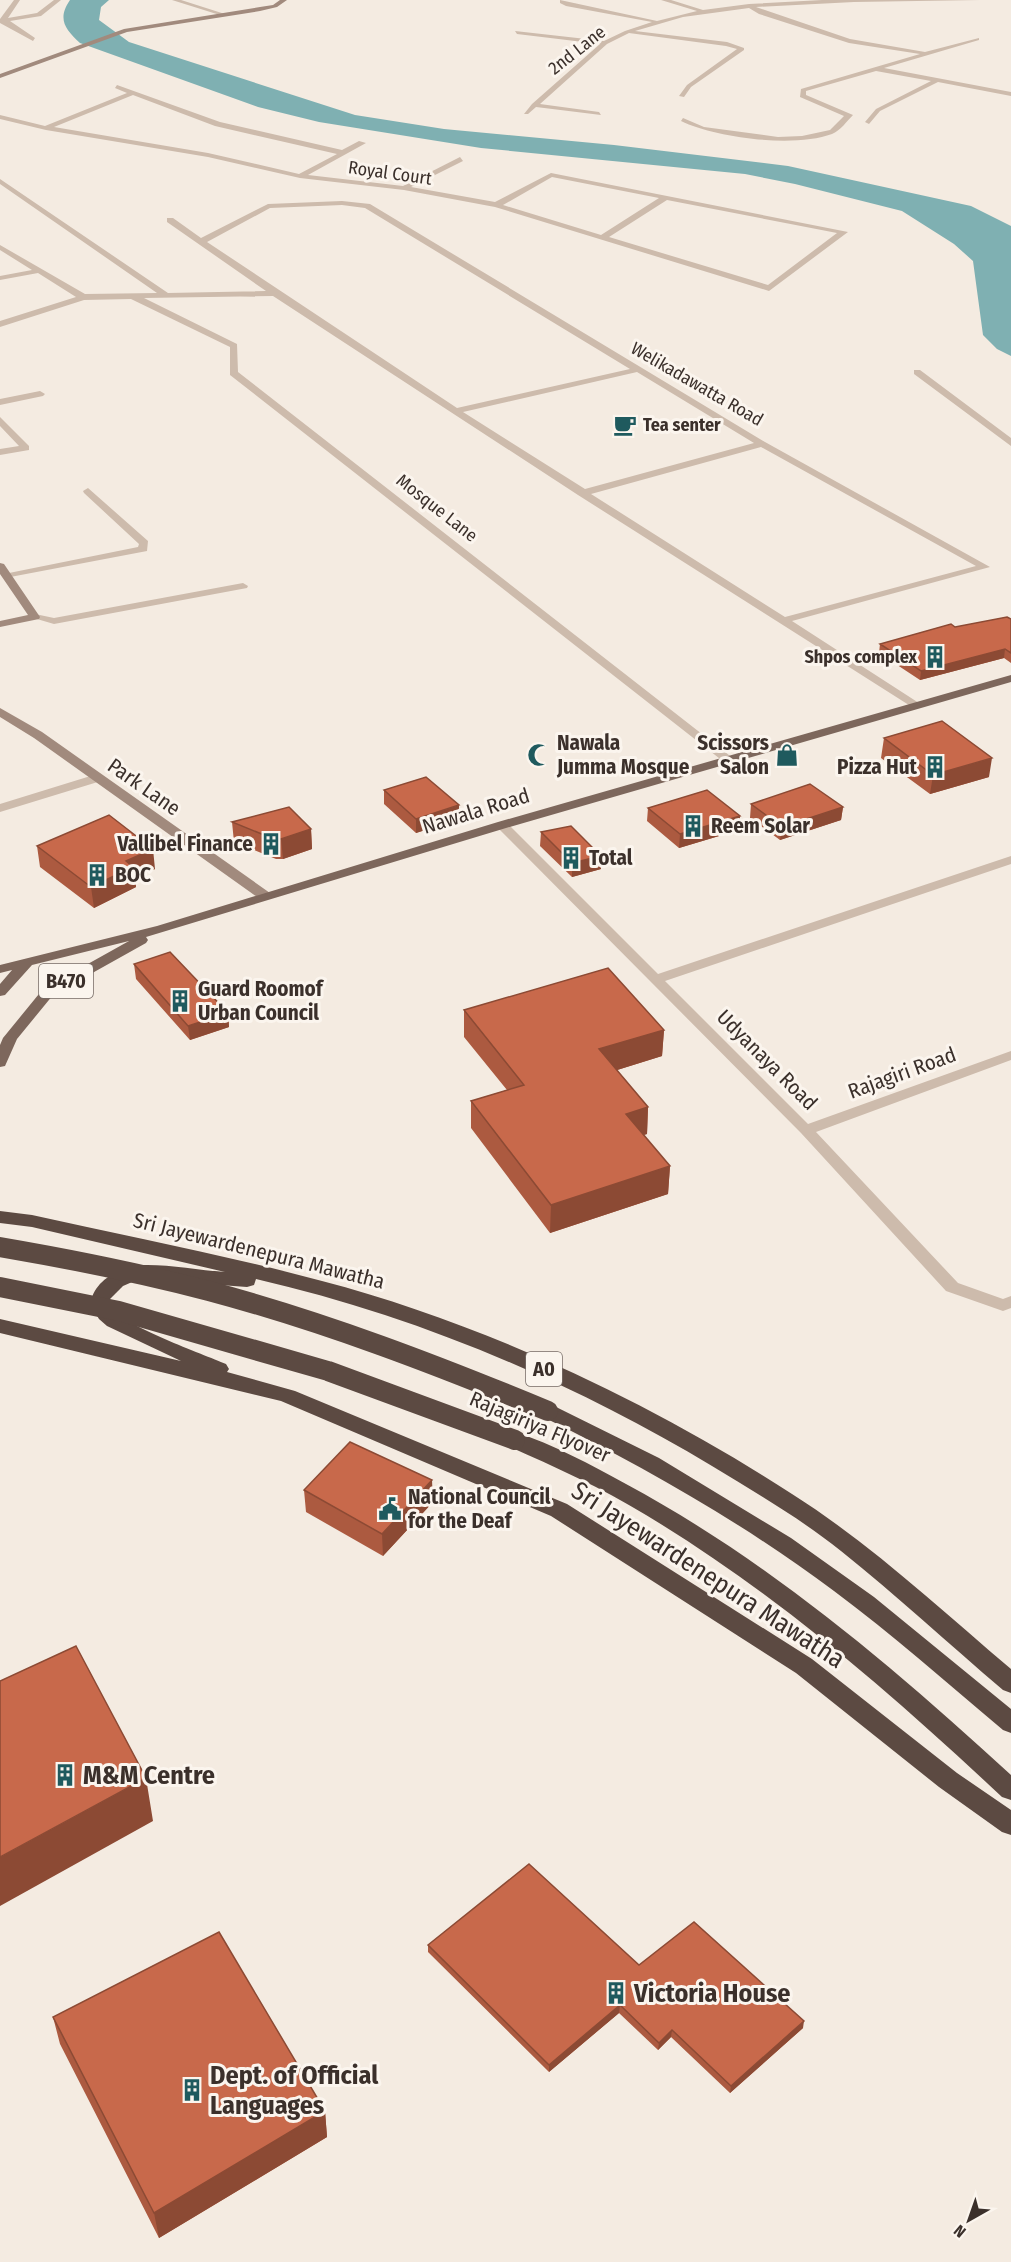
<svg xmlns="http://www.w3.org/2000/svg" width="1011" height="2262" font-family="'Fira Sans Condensed',sans-serif">
  <style>
    .water { fill: #7fb0b2 }
    .lines { fill: none; stroke-linecap: round; stroke-linejoin: round }
    .street { fill: #cdbbac; fill-rule: evenodd }
    .secondary { fill: #a18a7d; fill-rule: evenodd }
    .primary { fill: #7d675c; fill-rule: evenodd }
    .highway { fill: #5c4a42; fill-rule: evenodd }
    .highway-bridge { stroke: #5c4a42; stroke-width: 20 }
    .wall { fill: #ac5a40 }
    .shaded-wall { fill: #8c4a34 }
    .building { fill: #c8694b; stroke: #8c4a34; stroke-width: 1.5 }
    .labels { text-anchor: middle; dominant-baseline: central; stroke-width: 6; stroke-linejoin: round; paint-order: stroke }
    .far-street-label { font-size: 18px; fill: #3b302b; stroke: #fbf5ee }
    .far-poi-label { font-size: 18px; font-weight: bold; fill: #3b302b; stroke: #fbf5ee; text-anchor: start }
    .shield { fill: #fbf5ee; stroke: #756b66; stroke-width: 1.5 }
    .shield-label { font-size: 20px; font-weight: bold; fill: #3b302b }
    .poi-label { font-size: 21px; font-weight: bold; fill: #3b302b; stroke: #fbf5ee; text-anchor: start }
    .street-label { font-size: 21px; fill: #3b302b; stroke: #fbf5ee }
    .near-street-label { font-size: 26px; fill: #3b302b; stroke: #fbf5ee }
    .near-poi-label { font-size: 26px; font-weight: bold; fill: #3b302b; stroke: #fbf5ee; text-anchor: start }
  </style>
  <rect width="100%" height="100%" fill="#f4ebe1"/>
  <!-- water -->
  <path class="water" d="M70,0h39l-8,7 -2,13 30,22 226,73 89,14 170,16 174,21 183,40 40,20v130l-14,-7 -14,-14 -10,-74 -19,-17 -52,-33 -107,-27 -50,-10 -264,-26 -162,-26 -61,-15 -178,-64c-15,-14 -23,-24 -10,-43z"/>
  <g class="lines">
    <!-- street -->
    <path class="street" d="M14,0h6l-12,18 29,-5 17,-13h7l-20,16 -31,5 25,17 -2,3 -33,-18v-4z
      M172,0h9l47,15 -5,1z
      M560,0l97,21 40,-10 -36,-11h10l32,10 46,-6 73,-4h158l-126,2 -98,5 94,32 75,13 54,-14v2l-95,28 127,24v4l-73,-14 -58,29 -11,13 -4,-2 11,-13 55,-28 -55,-10 -70,20v4l47,20c-6,6 -13,16 -21,19 -38,14 -116,4 -151,-13l2,-3 21,9 74,10 24,-1 28,-6 14,-14 -44,-19 1,-8 119,-35 -71,-11 -90,-29 -10,-6 -66,9 -48,14 92,11 17,6v2l-53,37 -7,10 -5,-1 8,-11 50,-36 -11,-3 -97,-13 -22,11 -67,60 59,8 2,3 -65,-8 -8,7h-4l8,-10 68,-60 -83,-10 -2,-3 89,10 21,-10 27,-9 -86,-16 -6,-3z
      M117,85l103,37 122,28 17,-9 7,2 -58,32 95,11 57,-29 3,4 -52,26 84,15 56,-29 297,59 -79,59 -274,-84 -91,-17 -104,-12 -92,-21 -162,-27 -46,-11v-4l45,11 82,-33 -12,-5zM133,95l82,31 122,28 -38,20 -91,-21 -154,-26zM552,177l107,21 -58,37 -98,-30zM667,200l170,33 -69,52 -159,-48z
      M0,179l168,114 98,-2 -99,-69v-4h6l28,20 67,-34 74,-3 28,3 395,238 225,125 -198,54 130,84 -2,2h-8l-334,-212 -305,-199 -129,2 93,46 1,28 496,387 -2,3h-8l-494,-387v-28l-99,-48 -47,1 -84,27v-6l76,-24 -38,-24 -38,7v-4l32,-6 -32,-20v-5l85,49 72,-1 -157,-109zM342,205l23,3 265,161 -173,39 -250,-166 63,-34zM637,372l117,71 -169,46 -122,-77zM761,447l215,119 -191,51 -194,-123z
      M914,370h6l91,68v8l-97,-72z
      M40,391l5,3 -2,2 -43,9v-6z
      M0,417l29,29v4l-29,5v-6l19,-3 -19,-20z
      M88,488l60,53 -1,10 -142,27 -1,-2 5,-3 129,-26 1,-3 -55,-51 -1,-2z
      M243,583l5,3 -1,2 -193,36 -24,-7 5,-3 19,4z
      M97,774l6,4 -2,3 -101,31v-8z
      M502,821l4,1 152,152 353,-118v8l-346,117 143,143 203,-73v9l-195,72 142,151 45,16 8,-3v12l-8,3 -57,-20 -145,-158 -303,-305 -2,-3z"/>
    <!-- secondary -->
    <path class="secondary" d="M280,0h7l-10,7 -17,4 -133,21 -127,46v-4l124,-45 136,-22 13,-2z
      M0,563l4,1 36,53 -1,2 -39,8v-6l28,-6 -28,-41z
      M0,708l42,24 228,161 2,3 -2,3h-10l-226,-161 -34,-21z"/>
    <!-- primary -->
    <path class="primary" d="M1011,675v7l-505,146 -360,109 2,3 -2,3 -93,52 -36,44 -12,27 -5,1v-22l3,-7 40,-49 86,-48 -97,24 -27,30 -5,1v-12l12,-14 -12,3v-8l157,-39 341,-104z"/>
    <!-- highway -->
    <path class="highway" d="M0,1211l32,4c97,22 194,40 290,66 161,42 330,122 470,213 79,50 148,115 219,175v24l-8,-3c-54,-46 -107,-95 -162,-139 -40,-32 -85,-58 -129,-85 -142,-85 -295,-150 -456,-187l-2,6 -7,2 -108,-8 -16,7 -13,13c1,3 0,6 2,9 12,18 91,46 114,56l3,5 -2,3 68,19 272,113 245,155 145,114 54,37v25l-9,-3 -63,-45 -143,-114 -245,-157 -270,-115 -281,-68v-14l181,42 -74,-35 -8,-7 -8,-13c-1,-23 29,-40 50,-41 27,-1 56,5 84,7l-193,-45 -32,-4z
      M548,1403l111,55 132,80 83,59 137,112v24l-8,-3c-56,-47 -111,-96 -169,-139 -91,-68 -191,-125 -293,-175l-3,-5 3,-5z
      M515,1432c38,12 76,33 111,52 143,77 266,182 385,291v25l-9,-3c-111,-104 -225,-203 -356,-282 -44,-27 -91,-48 -138,-69l-3,-6 3,-6z"/>
    <!-- highway-bridge -->
    <path class="highway-bridge" d="M0,1247c70,12 140,26 209,44 116,31 228,74 339,120
      M0,1287l119,24 209,60 187,69"/>
  </g>
  <!-- wall -->
  <path class="wall" d="M1011,619v44l-7,-5 -84,22 -41,-27 1,-9 75,-17z
    M884,738l105,39 -59,17 -49,-36z
    M384,790l75,29 -43,14 -32,-29z
    M751,804l92,3 -2,13 -61,20 -30,-22z
    M648,808l92,8 -1,14 -60,18 -32,-27z
    M232,822l79,7 1,20 -29,10h-7l-42,-17z
    M541,832l60,24v13l-29,8 -32,-31z
    M37,846l118,23 -20,9 1,9 -42,21 -54,-41z
    M134,964l94,49 1,14 -39,13 -54,-61z
    M464,1010l200,20 -2,26 -45,14 31,37 -1,27 -4,1 27,31 -2,28 -118,39 -79,-105v-27l36,-11 -43,-53z
    M304,1490l129,12 -50,54 -77,-44z
    M428,1945l211,20 164,63 -73,65 -59,-56 -13,13 -39,-37 -70,59 -121,-120z
    M53,2017l272,94 2,26 -168,101 -99,-194z"/>
  <!-- shaded-wall -->
  <path class="shaded-wall" d="M1005,649l-1,9 -84,22 1,-9z
    M992,758l-3,19 -59,17 3,-19z
    M459,805v14l-43,14v-14z
    M843,807l-2,13 -61,20 2,-13z
    M740,816l-1,14 -60,18 1,-14z
    M311,829l1,20 -29,10 -2,-20z
    M153,849l2,20 -20,9 1,9 -42,21 -3,-21 35,-26z
    M601,856v13l-29,8v-14z
    M228,1013l1,14 -39,13 -2,-14z
    M664,1030l-2,26 -64,20 1,-27z
    M648,1107l-1,27 -23,7 2,-27z
    M670,1166l-2,28 -118,39 1,-28z
    M432,1480l1,22 -50,54 -1,-22z
    M146,1778l7,43 -153,85v-49z
    M620,2005l-1,8 -70,59v-7z
    M804,2021l-1,7 -73,65 1,-7z
    M672,2030l-1,7 -13,13 1,-7z
    M325,2111l2,26 -168,101 -5,-25z"/>
  <!-- building -->
  <path class="building" d="M1007,617l4,2v34l-6,-4 -84,22 -41,-27 71,-20 4,3z
    M942,721l50,37 -59,17 -49,-37z
    M426,777l33,28 -43,14 -32,-29z
    M810,784l33,23 -61,20 -31,-23z
    M707,790l33,26 -60,18 -32,-26z
    M289,807l22,22 -30,10h-7l-42,-17z
    M109,815l44,34 -27,12 7,6 -42,20 -54,-41z
    M571,826l30,30 -29,7 -31,-31z
    M170,952l58,61 -40,13 -54,-62z
    M608,968l56,62 -65,19 49,58 -22,7 44,52 -119,39 -80,-104 53,-16 -60,-75z
    M350,1442l82,38 -50,54 -78,-44z
    M76,1646l70,132 -146,79v-176z
    M529,1864l110,101 55,-43 110,99 -73,65 -59,-56 -13,13 -39,-38 -71,60 -121,-120z
    M219,1932l106,179 -171,102 -101,-196z"/>
  <!-- icons -->
  <defs>
    <g id="cafe-bare" transform="scale(1.8)"><path d="M-5.5-4.5H6V0H3Q3 3.5 0 3.5H-2.5Q-5.5 3.5-5.5 0ZM3-3.2v2h1.7v-2ZM-6 4.5H4V6H-6Z" fill="#1f5a5e" stroke="#fbf5ee" stroke-width="2.5" paint-order="stroke"/></g>
    <g id="building-bare" transform="scale(1.8)"><path d="M-4-6H4V6H1V3H-1V6H-4ZM-2.5-4.3h1.7v1.8h-1.7ZM.8-4.3h1.7v1.8H.8ZM-2.5-1h1.7V.8h-1.7ZM.8-1h1.7V.8H.8Z" fill="#1f5a5e" stroke="#fbf5ee" stroke-width="2.5" paint-order="stroke"/></g>
    <g id="mosque-bare" transform="scale(1.8)"><path d="M3.5-4.9A6 6 0 1 0 3.5 4.9A5 5 0 1 1 3.5-4.9Z" fill="#1f5a5e" stroke="#fbf5ee" stroke-width="2.5" paint-order="stroke"/></g>
    <g id="shop-bare" transform="scale(1.8)"><path d="M-5-2.5h2.3a2.7 3.5 0 0 1 5.4 0H5L5.5 6h-11ZM-1.5-2.5h3a1.5 2.3 0 0 0-3 0Z" fill="#1f5a5e" stroke="#fbf5ee" stroke-width="2.5" paint-order="stroke"/></g>
    <g id="civic-bare" transform="scale(1.8)"><path d="M-.6-6.5H3V-4.5H.6V-3L4-1V1h2V6H-6V1h2V-1L-.6-3ZM-1.2 2.5V6h2.4V2.5Z" fill="#1f5a5e" stroke="#fbf5ee" stroke-width="2.5" paint-order="stroke"/></g>
  </defs>
  <g fill-rule="evenodd">
    <use href="#cafe-bare" x="625" y="425"/>
    <use href="#building-bare" x="935" y="657"/>
    <use href="#mosque-bare" x="539" y="755"/>
    <use href="#shop-bare" x="787" y="755"/>
    <use href="#building-bare" x="935" y="767"/>
    <use href="#building-bare" x="693" y="826"/>
    <use href="#building-bare" x="271" y="844"/>
    <use href="#building-bare" x="571" y="858"/>
    <use href="#building-bare" x="97" y="875"/>
    <use href="#building-bare" x="180" y="1001"/>
    <use href="#civic-bare" x="390" y="1509"/>
    <use href="#building-bare" x="65" y="1775"/>
    <use href="#building-bare" x="616" y="1993"/>
    <use href="#building-bare" x="192" y="2090"/>
  </g>
  <g class="labels">
    <!-- far-street labels -->
    <g class="far-street-label">
      <text transform="translate(577 50) rotate(-38)">2nd Lane</text>
      <text transform="translate(390 173) rotate(8)">Royal Court</text>
      <text transform="translate(697 384) rotate(30)">Welikadawatta Road</text>
      <text transform="translate(437 508) rotate(38)">Mosque Lane</text>
    </g>
    <!-- far-poi labels -->
    <g class="far-poi-label">
      <text x="643" y="425">Tea senter</text>
      <text x="917" y="657" text-anchor="end">Shpos complex</text>
    </g>
    <!-- shield labels -->
    <g class="shield">
      <rect x="39" y="964" width="54" height="34" rx="4.5"/>
      <rect x="526" y="1352" width="36" height="34" rx="4.5"/>
    </g>
    <g class="shield-label">
      <text x="66" y="981">B470</text>
      <text x="544" y="1369">A0</text>
    </g>
    <!-- poi labels -->
    <g class="poi-label">
      <text x="557" y="743">Nawala<tspan x="557" dy="24">Jumma Mosque</tspan></text>
      <text x="769" y="743" text-anchor="end">Scissors<tspan x="769" dy="24">Salon</tspan></text>
      <text x="917" y="767" text-anchor="end">Pizza Hut</text>
      <text x="711" y="826">Reem Solar</text>
      <text x="253" y="844" text-anchor="end">Vallibel Finance</text>
      <text x="589" y="858">Total</text>
      <text x="115" y="875">BOC</text>
      <text x="198" y="989">Guard Roomof<tspan x="198" dy="24">Urban Council</tspan></text>
      <text x="408" y="1497">National Council<tspan x="408" dy="24">for the Deaf</tspan></text>
    </g>
    <!-- street labels -->
    <g class="street-label">
      <text transform="translate(144 787) rotate(35)">Park Lane</text>
      <text transform="translate(476 811) rotate(-17)">Nawala Road</text>
      <text transform="translate(767 1060) rotate(45)">Udyanaya Road</text>
      <text transform="translate(902 1073) rotate(-20)">Rajagiri Road</text>
      <text transform="translate(259 1251) rotate(14)">Sri Jayewardenepura Mawatha</text>
      <text transform="translate(540 1427) rotate(23)">Rajagiriya Flyover</text>
    </g>
    <!-- near-street labels -->
    <g class="near-street-label">
      <text transform="translate(708 1575) rotate(33)">Sri Jayewardenepura Mawatha</text>
    </g>
    <!-- near-poi labels -->
    <g class="near-poi-label">
      <text x="83" y="1775">M&amp;M Centre</text>
      <text x="634" y="1993">Victoria House</text>
      <text x="210" y="2075">Dept. of Official<tspan x="210" dy="30">Languages</tspan></text>
    </g>
  </g>
  <!-- north arrow -->
  <g transform="translate(969 2220) rotate(220)" stroke="#fbf5ee" stroke-width="4.5" paint-order="stroke">
  <path d="M0-4.5L10 22L0 15L-10 22Z" fill="#3b302b"/>
  <text y="-9" font-size="16" font-weight="bold" text-anchor="middle" fill="#3b302b">N</text>
  </g>
</svg>
